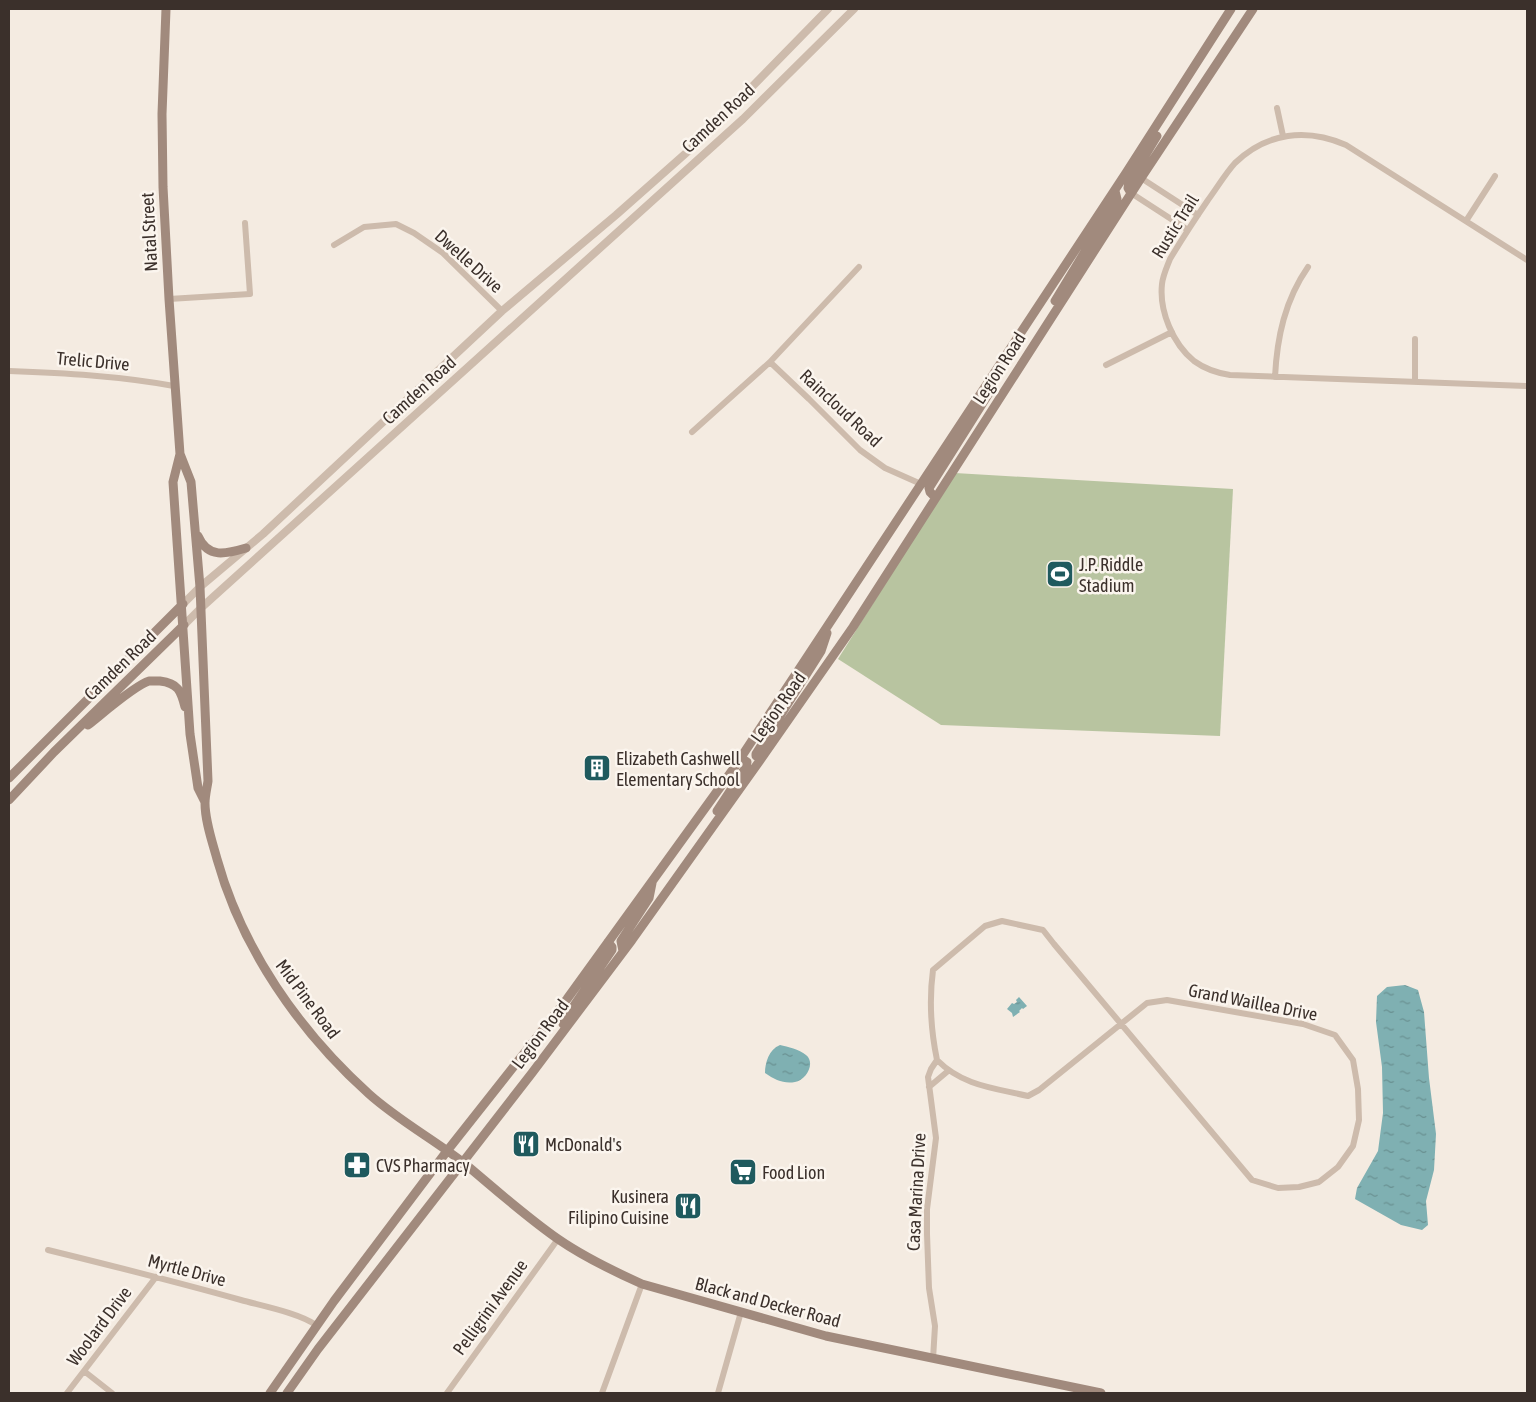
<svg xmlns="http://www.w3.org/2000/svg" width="1536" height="1402" font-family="'Asap Condensed',sans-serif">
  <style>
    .green { fill: #b8c4a0 }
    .water { fill: url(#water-ripples) }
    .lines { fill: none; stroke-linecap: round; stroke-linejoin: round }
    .minor { stroke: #cdbbac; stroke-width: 6 }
    .tertiary { stroke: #cdbbac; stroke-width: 8 }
    .secondary { stroke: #a18a7d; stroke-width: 9 }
    .labels { text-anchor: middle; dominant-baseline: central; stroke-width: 5; stroke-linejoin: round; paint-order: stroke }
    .street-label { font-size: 18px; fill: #3b302b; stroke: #fbf5ee }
    .poi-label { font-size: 18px; fill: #3b302b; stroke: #fbf5ee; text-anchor: start }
  </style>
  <defs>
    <pattern id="water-ripples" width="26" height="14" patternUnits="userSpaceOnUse" patternTransform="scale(1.25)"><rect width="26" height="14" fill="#7fb0b2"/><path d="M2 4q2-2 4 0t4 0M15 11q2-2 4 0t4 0" fill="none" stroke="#699091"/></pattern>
  </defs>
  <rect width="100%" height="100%" fill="#f4ebe1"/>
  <!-- green -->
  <path class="green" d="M955,473l278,16 -13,247 -279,-11 -103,-66z"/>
  <!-- water -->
  <path class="water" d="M1405,985l13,5 6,22 5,66 7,56 -2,36 -8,31 2,24 -6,5 -21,-5 -46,-26 2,-11 21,-37 5,-38 -1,-46 -6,-45 1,-26 10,-9z
    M1019,997l8,9 -4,3 -1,-1 -3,3 1,1 -7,5 -1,-4 -5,-4 5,-6 2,1 3,-2 -1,-2z
    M780,1045c8,2 19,4 26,10 10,8 0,25 -11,27 -11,2 -20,-2 -30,-9 0,-10 4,-24 15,-28z"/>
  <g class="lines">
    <!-- minor -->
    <path class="minor" d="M1277,108l6,28
      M1141,178l57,37
      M1131,193l57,37
      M1466,221l29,-45
      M334,245l30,-18 32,-3 18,9 29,20 59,58
      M1527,260l-181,-115c-39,-17 -79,-13 -111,18 -10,11 -18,25 -27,37 -13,19 -26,39 -38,59 -3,8 -7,16 -8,25 -3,27 11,60 32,77 11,8 23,12 36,14l297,11
      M169,299l81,-5 -5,-71
      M1415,339v43
      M770,362l39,37 51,51 25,18 36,16
      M1106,365l66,-33
      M9,371c55,2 110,5 165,15
      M1275,377c2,-40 10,-77 33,-110
      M692,432l78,-70 89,-95
      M937,1060c-6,-29 -8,-60 -4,-90l52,-44 17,-5 41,9 11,14 198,236 26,8 21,-1 20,-5 19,-15 15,-21 6,-26 -1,-31 -5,-29 -18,-25 -32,-11 -136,-24 -20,3 -108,87 -11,6c-34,-8 -65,-10 -91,-36
      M929,1087l19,-16
      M48,1250c65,16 129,32 193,50 22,6 58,13 75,25
      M933,1359l2,-33 -6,-38 -2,-54v-25l9,-71 -8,-61 3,-8 6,-9
      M84,1371l28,22
      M67,1393l89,-116
      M447,1393l111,-154
      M602,1393l40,-109
      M718,1393l23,-81"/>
    <!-- tertiary -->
    <path class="tertiary" d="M183,604l17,-17 63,-53 239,-223 114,-96 78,-69 134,-137
      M184,625l17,-17 542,-489 111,-110"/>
    <!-- secondary -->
    <path class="secondary" d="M166,9l-4,105 1,73 6,112 11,155 11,28 9,105 8,194c-1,7 -3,15 -3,22 0,18 7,38 12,56 25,90 82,172 152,235 29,26 64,45 95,69 31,26 61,53 94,76 26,18 55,32 84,45l184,52 275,57
      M1131,193l-3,-5 1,-6 28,-46
      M1055,301l62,-102 -2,-8
      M180,454l-7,28 17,252 8,54 7,14
      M935,497l-5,-5 -1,-4 60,-95 3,-8v-6
      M198,536c10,23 28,18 48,12
      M88,725c13,-10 47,-40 61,-44 3,0 8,0 11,0 18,2 21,10 25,26
      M761,759l-5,-3v-2l65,-103 6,-18
      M9,778l174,-174
      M9,800l45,-48 130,-127
      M717,811l29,-44 1,-5 -6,-4
      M623,951l-2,-10 28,-43 3,-15
      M563,1024l6,-11 43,-63v-3l-4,-5
      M270,1393l64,-92 113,-150 120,-152 167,-231 392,-595 105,-164
      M287,1393l31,-44 214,-276 100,-133 129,-181 92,-132 288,-449 112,-169"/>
  </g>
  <!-- icons -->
  <defs>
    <g id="stadium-square" transform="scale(1.4375)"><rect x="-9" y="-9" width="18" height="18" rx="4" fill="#1f5a5e" stroke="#fbf5ee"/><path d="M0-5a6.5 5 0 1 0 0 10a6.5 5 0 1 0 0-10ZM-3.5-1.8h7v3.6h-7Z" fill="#fff"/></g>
    <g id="building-square" transform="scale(1.4375)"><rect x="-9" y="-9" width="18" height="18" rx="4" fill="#1f5a5e" stroke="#fbf5ee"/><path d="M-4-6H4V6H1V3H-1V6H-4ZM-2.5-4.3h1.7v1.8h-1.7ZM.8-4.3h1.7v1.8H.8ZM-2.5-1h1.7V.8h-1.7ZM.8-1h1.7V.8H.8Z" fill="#fff"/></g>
    <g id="restaurant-square" transform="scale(1.4375)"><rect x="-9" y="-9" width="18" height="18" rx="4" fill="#1f5a5e" stroke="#fbf5ee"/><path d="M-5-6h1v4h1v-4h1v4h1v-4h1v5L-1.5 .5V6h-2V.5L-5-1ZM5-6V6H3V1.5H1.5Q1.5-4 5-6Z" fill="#fff"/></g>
    <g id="pharmacy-square" transform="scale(1.4375)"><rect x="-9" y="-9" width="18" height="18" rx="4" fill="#1f5a5e" stroke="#fbf5ee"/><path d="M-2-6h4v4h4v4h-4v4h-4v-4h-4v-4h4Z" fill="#fff"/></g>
    <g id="supermarket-square" transform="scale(1.4375)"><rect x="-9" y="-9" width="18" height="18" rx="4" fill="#1f5a5e" stroke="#fbf5ee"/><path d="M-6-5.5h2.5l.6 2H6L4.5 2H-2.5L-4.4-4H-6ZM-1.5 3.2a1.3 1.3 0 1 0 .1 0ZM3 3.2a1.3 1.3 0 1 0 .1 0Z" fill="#fff"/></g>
  </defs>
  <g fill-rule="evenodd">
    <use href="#stadium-square" x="1060" y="574"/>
    <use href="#building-square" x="597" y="768"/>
    <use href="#restaurant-square" x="526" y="1144"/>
    <use href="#pharmacy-square" x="357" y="1165"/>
    <use href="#supermarket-square" x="743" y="1172"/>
    <use href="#restaurant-square" x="688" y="1206"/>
  </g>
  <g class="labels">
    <!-- street labels -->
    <g class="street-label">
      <text transform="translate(718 118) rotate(-43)">Camden Road</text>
      <text transform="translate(1175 226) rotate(-58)">Rustic Trail</text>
      <text transform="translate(149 232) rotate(-93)">Natal Street</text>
      <text transform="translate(469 261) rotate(42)">Dwelle Drive</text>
      <text transform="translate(93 361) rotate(5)">Trelic Drive</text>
      <text transform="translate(999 368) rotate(-57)">Legion Road</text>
      <text transform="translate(419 390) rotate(-42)">Camden Road</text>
      <text transform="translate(841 408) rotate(43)">Raincloud Road</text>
      <text transform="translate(120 665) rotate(-44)">Camden Road</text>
      <text transform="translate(778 707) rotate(-55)">Legion Road</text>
      <text transform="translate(308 999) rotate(53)">Mid Pine Road</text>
      <text transform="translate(1253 1002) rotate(11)">Grand Waillea Drive</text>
      <text transform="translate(540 1034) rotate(-53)">Legion Road</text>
      <text transform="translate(916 1192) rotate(-87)">Casa Marina Drive</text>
      <text transform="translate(187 1270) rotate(15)">Myrtle Drive</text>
      <text transform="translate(768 1302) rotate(15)">Black and Decker Road</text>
      <text transform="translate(490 1307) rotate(-54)">Pelligrini Avenue</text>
      <text transform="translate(99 1326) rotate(-53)">Woolard Drive</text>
    </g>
    <!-- poi labels -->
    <g class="poi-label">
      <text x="1079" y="564">J.P. Riddle<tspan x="1079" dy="21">Stadium</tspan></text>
      <text x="616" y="758">Elizabeth Cashwell<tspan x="616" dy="21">Elementary School</tspan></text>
      <text x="545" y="1144">McDonald's</text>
      <text x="376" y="1165">CVS Pharmacy</text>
      <text x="762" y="1172">Food Lion</text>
      <text x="669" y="1196" text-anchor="end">Kusinera<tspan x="669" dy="21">Filipino Cuisine</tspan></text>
    </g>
  </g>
  <!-- border -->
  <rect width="1536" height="1402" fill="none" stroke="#3b302b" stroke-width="20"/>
</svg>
